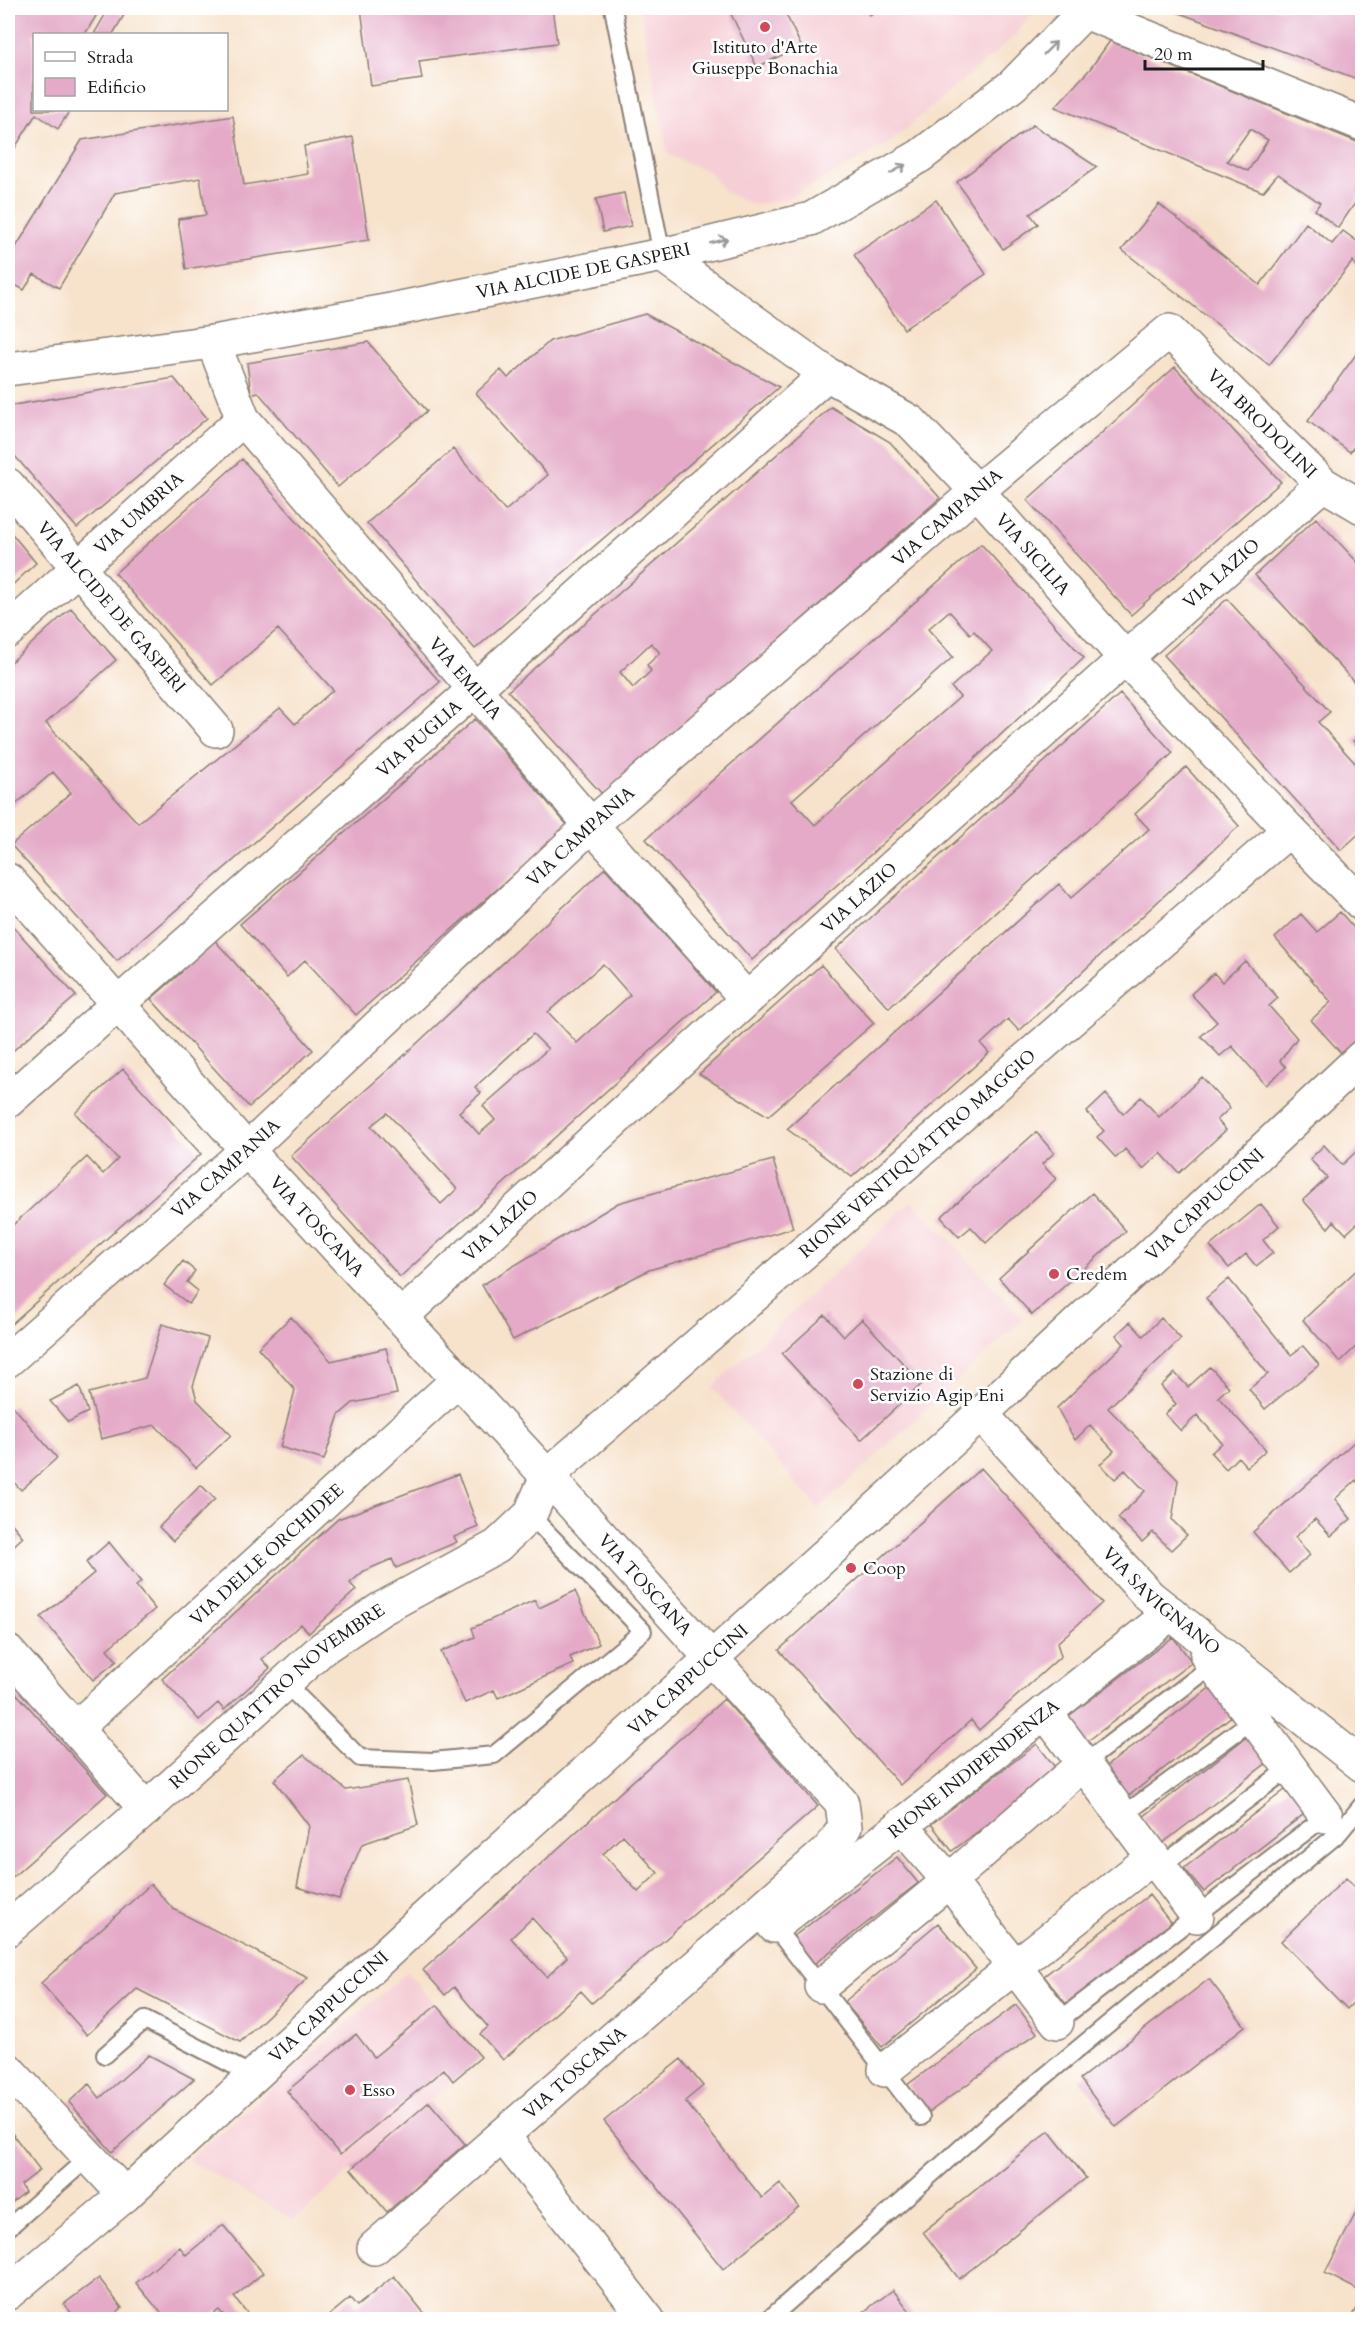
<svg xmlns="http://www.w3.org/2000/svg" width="1370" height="2327" font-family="Cardo,serif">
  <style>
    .built { fill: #f6cfd6 }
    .building { fill: #e4aac7; fill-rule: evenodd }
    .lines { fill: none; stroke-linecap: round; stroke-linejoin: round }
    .service-casing { stroke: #8a7f74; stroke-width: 20 }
    .minor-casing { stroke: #8a7f74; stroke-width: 36 }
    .tertiary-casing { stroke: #8a7f74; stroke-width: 36 }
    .service { stroke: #fff; stroke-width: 16 }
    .minor { stroke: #fff; stroke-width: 33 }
    .tertiary { stroke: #fff; stroke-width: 33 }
    .oneway { stroke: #999 }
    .poi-dot { fill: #d1495b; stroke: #fff; stroke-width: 2 }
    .labels { text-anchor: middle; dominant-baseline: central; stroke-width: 5; stroke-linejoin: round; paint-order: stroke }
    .poi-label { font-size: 18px; fill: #1c1c1c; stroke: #fff; text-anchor: start }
    .street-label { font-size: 18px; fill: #1c1c1c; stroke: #fff }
  </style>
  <rect width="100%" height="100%" fill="#fff"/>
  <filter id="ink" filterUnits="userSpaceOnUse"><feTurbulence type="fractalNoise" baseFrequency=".0167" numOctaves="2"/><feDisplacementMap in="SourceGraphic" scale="12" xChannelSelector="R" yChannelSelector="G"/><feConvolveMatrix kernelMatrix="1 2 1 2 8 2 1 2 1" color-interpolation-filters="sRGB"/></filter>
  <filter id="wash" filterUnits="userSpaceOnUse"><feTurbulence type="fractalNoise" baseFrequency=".008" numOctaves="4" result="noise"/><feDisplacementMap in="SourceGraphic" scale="24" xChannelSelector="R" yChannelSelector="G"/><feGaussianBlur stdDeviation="1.35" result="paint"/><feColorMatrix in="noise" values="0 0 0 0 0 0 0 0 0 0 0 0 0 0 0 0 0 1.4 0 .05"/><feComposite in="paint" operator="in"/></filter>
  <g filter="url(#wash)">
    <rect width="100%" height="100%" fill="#f7e2cb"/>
    <!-- built -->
    <path class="built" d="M640,8h397l-22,28 -128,109 -101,54 -33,6 -28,-13 -17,-21 -40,-16z
      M912,1201l112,118 -205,190 -107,-122z
      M407,1972l74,85 -187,163 -106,-60z"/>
    <g id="blocks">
      <!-- building -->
      <path class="building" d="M8,8h93l-16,26h-51v76h36l-12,19 -22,-15 -28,45z
        M109,8l15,7 -11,19h-19z
        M361,8h191l5,35 -138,18 3,18 -51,7z
        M728,8h55l18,38 -44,21z
        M865,8h19l-15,7z
        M1166,8h196v73l-34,-13z
        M1110,41l252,103v49l-24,35 -23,-18 5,-7 -42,-29 -15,18 -208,-85 35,-38zM1250,129l18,11 -20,31 -21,-10z
        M233,116l11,69 64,-11 -4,-28 49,-9 16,103 -183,29 -8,-50 28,-4 -6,-37 -85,15 -56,95 -25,-14 -10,16 -16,-9v-21l74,-120z
        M1033,125l64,42 -67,47 8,10 -35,25 -46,-67z
        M624,193l7,33 -28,6 -7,-33z
        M936,200l50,74 -82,55 -50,-74z
        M1159,204l101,81 46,-62 26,21 11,-13 19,14v31l-9,-15 -84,104 -147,-115z
        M645,314l134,73 -304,262 -108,-126 86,-74 52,62 43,-36 -72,-82 25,-23 7,8 42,-37z
        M368,342l59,69 -89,76 -80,-95 -7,2 -4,-31z
        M1362,346v90l-12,16 -42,-31z
        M1175,367l106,115 -150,133 -104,-115z
        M174,378l33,40 -130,110 -69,-80v-42z
        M831,407l59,35 50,56 -337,297 -95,-104zM651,643l9,10 -13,12 4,6 -18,17 -13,-16z
        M242,459l198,223 -323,279 -106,-116 60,-52 -18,-21 -45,39v-146l63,-57 45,52 -70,63 92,100 142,-115 15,16 38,-34 -55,-61 -65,56 -98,-112z
        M1316,518l46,49v116l-3,4 -104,-112z
        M8,529l28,34 -28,26z
        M981,544l103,114 -229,211 -103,91 -106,-121zM949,611l21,23 4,-3 18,20 -41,36 9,10 -145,128 -23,-25 161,-143 -25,-28z
        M1227,599l103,113 -12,10 38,42 6,-7v74l-21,19 -177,-195z
        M1120,694l53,59 -284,255 -53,-59z
        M475,719l93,107 -212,189 -51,-55 -18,17 -47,-53z
        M1362,733v18l-9,-10z
        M1186,767l53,59 -220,205 -11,-12 -27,25 8,9 -137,124 -65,-48 272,-245 12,14 78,-69 -14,-15z
        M605,868l111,124 -316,285 -109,-121 105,-93zM603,964l27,31 -53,48 -29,-31zM533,1034l15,15 -65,57 12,14 -16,14 -20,-22 22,-19 -6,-6zM387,1113l70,76 -16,15 -70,-78z
        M1340,912l22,25v97l-21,19 -30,-33 20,-18 -56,-64 26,-24 16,18z
        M8,921l68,75 -68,59z
        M209,934l104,116 -64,57 -98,-108 31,-27 -7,-8z
        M1245,961l33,37 -9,8 28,32 -17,23 6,6 -20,18 -34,-39 -12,10 -19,-20 16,-14 -26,-28 23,-21 8,9z
        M821,965l53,58 -106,93 -69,-42z
        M123,1069l78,85 -193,173v-108l5,6 74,-68 16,17 15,-15 -43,-46z
        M1202,1077l28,31 -13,12 9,10 -47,43 -18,-20 -18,16 -18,-20 -9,9 -19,-21 7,-6 -17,-19 19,-18 17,20 18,-17 18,20z
        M1036,1132l18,21 -12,11 14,15 -70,64 -15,-16 -12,10 -18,-20z
        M1324,1145l18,20 20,-19v73l-16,15 -12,-13 -6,7 -25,-28 24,-22 -17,-19z
        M773,1160l20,68 -144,42 -136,70 -31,-55 136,-82z
        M1092,1193l34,38 -94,84 -33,-37z
        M1261,1204l18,22 -16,14 10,13 -17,13 -10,-12 -17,14 -19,-22z
        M183,1261l12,10 -8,11 11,9 -9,13 -25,-19z
        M1362,1265v76l-22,21 -37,-42z
        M1229,1279l62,76 12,-9 16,19 -54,44 -16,-20 19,-15 -62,-76z
        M825,1315l19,21 18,-17 60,65 -61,56 -79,-86z
        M291,1317l40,44 55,-13 11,46 -44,9 -14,12 -15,45 -44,-13 15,-57 -37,-42z
        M1161,1318l20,21 -73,69 70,72 -6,40 15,15 -16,15 -18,-18 -11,10 -24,-24 27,-27 -20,-21 -10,9 -15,-15 14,-13 -24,-26 -15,15 -18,-32 67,-64 -8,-9 14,-13 13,14z
        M162,1324l46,14 -15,48 4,14 34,35 -35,33 -41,-43 -54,14 -12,-46 56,-15z
        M1210,1367l19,20 -11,10 48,53 -19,17 -9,-10 -12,12 -15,-16 11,-10 -25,-28 -16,16 -16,-17 11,-10 -15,-18 14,-13 13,14z
        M79,1386l9,26 -20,10 -18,-21z
        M13,1406l44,52 -36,32 -13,-14v-65z
        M1362,1435v53l-6,-8 -21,19 16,20 -20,17 -16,-17 -20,18 15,18 -21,18 -36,-41z
        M981,1468l121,135 -45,40 4,13 -82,74 -8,-10 -71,65 -121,-135z
        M458,1474l20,53 -24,10 3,5 -61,26 -4,-9 -28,12 -14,12 6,7 -47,43 -8,-9 -39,35 8,9 -46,42 -6,-7 -19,17 -37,-41 176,-160z
        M201,1485l14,14 -42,42 -14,-14z
        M8,1519l15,18 -15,14z
        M109,1542l32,40 -5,4 19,23 -48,40 10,12 -24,19 -52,-63 53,-44 -8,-11z
        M575,1591l24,53 -29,13 3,7 -75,34 -4,-8 -29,13 -24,-51 34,-15 -3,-9 63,-28 4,8z
        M1173,1637l19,25 -107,81 -19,-25z
        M1211,1687l22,28 -106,82 -23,-29z
        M17,1694l90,100 -99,87v-178z
        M724,1699l94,107 -226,197 -11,-12 -78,69 -23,-26 8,-7 -34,-40 -9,8 -22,-25zM623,1835l35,38 -20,19 -35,-38zM532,1918l35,39 -20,20 -36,-39z
        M1248,1736l20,26 -105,81 -20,-26z
        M1037,1744l21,27 -106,80 -21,-27z
        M304,1755l42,35 62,-10 10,45 -56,19 -23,55 -42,-12 12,-61 -35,-46z
        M1290,1786l19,24 -105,82 -20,-24z
        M897,1857l21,26 -104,81 -21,-27z
        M1346,1878l16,17v99l-15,15 -66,-68z
        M151,1884l22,25 135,69 -68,64 -103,-53 -50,46 -46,-52z
        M1149,1895l22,28 -105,81 -22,-28z
        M938,1923l38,46 -94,78 -38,-45z
        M1209,1979l36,47 -129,101 -36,-48z
        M437,2005l44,52 -28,24 -9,-12 -104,86 -53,-64 69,-57 18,23z
        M1016,2005l21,28 -109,80 -21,-28z
        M149,2055l45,24 -82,73 -43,-50 20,-18 11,14z
        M681,2059l22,27 -18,15 77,97 18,-15 19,24 -76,62 -119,-148z
        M429,2102l36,42 -78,68 -36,-43z
        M8,2128l32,42 -19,15 4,7 -17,14z
        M1049,2131l37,47 -127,101 -36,-47z
        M1362,2201v91l-37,-19z
        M223,2225l40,48 -29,24 15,18 -5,4h-17l-8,-9 -12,9h-41l-30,-36 44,-36 6,8z
        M394,2276l35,43h-104l25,-21 7,8z
        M99,2278l23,30 -14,11h-32l-12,-15z
        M893,2290l23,29h-62z
        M1362,2298v21h-12z"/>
    </g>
  </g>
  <g filter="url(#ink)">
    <use href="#blocks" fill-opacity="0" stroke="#8a7f74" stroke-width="1.5"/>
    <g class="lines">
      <!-- service casing -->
      <g class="service-casing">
        <path id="service" d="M613,8l49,247
          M285,1683l75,75 73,3 61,-6 149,-124 -113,-116
          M1083,1764l130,-99
          M1122,1816l132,-97
          M1160,1867l130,-100
          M774,1926l147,191
          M1057,2022l269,-206
          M105,2055l40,-35 109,56
          M8,2228l81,-71
          M768,2320l230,-205 341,-282 23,-28"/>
      </g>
      <!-- minor casing -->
      <g class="minor-casing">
        <g id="minor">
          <path d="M1085,12l277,112"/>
          <path id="s1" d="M213,342l30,77 348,406 155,173"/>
          <path id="s2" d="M8,485l208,245"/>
          <path id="s3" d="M8,631l235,-212"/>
          <path id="s4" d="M8,880l239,270 300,326 295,327 3,24 -15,22 -456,399"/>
          <path id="s5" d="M8,1101l467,-412 352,-315"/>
          <path id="s6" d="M401,1317c304,-281 610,-560 922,-833"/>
          <path id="s7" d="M8,1360l239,-210 344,-325 386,-334 192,-160 154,153 39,23"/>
          <path id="s8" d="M981,1414l168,182 213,169"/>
          <path d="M8,1652l138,157"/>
          <path d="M1207,1656l119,160"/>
          <path d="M1045,1712l152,204"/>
          <path id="s9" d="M76,1728l382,-348"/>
          <path d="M901,1825l48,56 108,141"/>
          <path id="s10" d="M774,1926l397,-313"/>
          <path id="s11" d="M8,1929l138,-120 177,-161 58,-39 116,-63 33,-31 17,-39 742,-646"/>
          <path d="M821,1986l128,-105 134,-117"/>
          <path d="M8,2070l117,125"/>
          <path d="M885,2070l268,-213"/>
          <path d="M503,2136l145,184"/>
        </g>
      </g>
      <!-- tertiary casing -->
      <g class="tertiary-casing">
        <g id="tertiary">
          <path id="s12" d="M662,255l165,119 84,48 66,69 148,167 164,172 73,74"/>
          <path id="s13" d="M8,369l205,-27 178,-32 271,-55 149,-36 109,-63 93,-71 75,-77"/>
          <path id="s14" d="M8,2293l117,-98 294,-272 562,-509 381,-357"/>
        </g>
      </g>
      <!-- service -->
      <use href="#service" class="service"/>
      <!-- minor -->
      <use href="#minor" class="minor"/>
      <!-- tertiary -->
      <use href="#tertiary" class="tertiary"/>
    </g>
    <!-- one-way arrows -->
    <defs><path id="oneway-shaft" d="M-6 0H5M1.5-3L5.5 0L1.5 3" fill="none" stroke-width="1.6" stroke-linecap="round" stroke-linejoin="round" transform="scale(1.5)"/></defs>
    <g class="oneway">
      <use href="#oneway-shaft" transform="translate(1050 48) rotate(-45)"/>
      <use href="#oneway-shaft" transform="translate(898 169) rotate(-30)"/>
      <use href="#oneway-shaft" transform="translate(719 241) rotate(-14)"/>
    </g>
  </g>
  <!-- markers -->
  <g class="poi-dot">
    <circle cx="765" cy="27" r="6"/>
    <circle cx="1054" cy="1274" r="6"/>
    <circle cx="858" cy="1384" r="6"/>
    <circle cx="851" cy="1568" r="6"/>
    <circle cx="350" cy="2090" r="6"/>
  </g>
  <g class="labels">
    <!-- poi labels -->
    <g class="poi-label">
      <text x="765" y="47" text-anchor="middle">Istituto d'Arte<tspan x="765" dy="21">Giuseppe Bonachia</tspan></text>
      <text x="1066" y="1274">Credem</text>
      <text x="870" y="1374">Stazione di<tspan x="870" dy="21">Servizio Agip Eni</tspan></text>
      <text x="863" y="1568">Coop</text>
      <text x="362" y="2090">Esso</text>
    </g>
    <!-- street labels -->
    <g class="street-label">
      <text stroke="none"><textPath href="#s13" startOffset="584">VIA ALCIDE DE GASPERI</textPath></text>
      <text stroke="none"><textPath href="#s7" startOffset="1683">VIA BRODOLINI</textPath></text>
      <text stroke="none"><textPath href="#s3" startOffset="176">VIA UMBRIA</textPath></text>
      <text stroke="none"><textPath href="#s7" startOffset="1262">VIA CAMPANIA</textPath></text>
      <text stroke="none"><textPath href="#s12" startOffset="480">VIA SICILIA</textPath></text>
      <text stroke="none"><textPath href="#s6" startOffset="1107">VIA LAZIO</textPath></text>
      <text stroke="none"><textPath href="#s2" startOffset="160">VIA ALCIDE DE GASPERI</textPath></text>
      <text stroke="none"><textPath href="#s1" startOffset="424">VIA EMILIA</textPath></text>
      <text stroke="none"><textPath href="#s5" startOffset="548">VIA PUGLIA</textPath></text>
      <text stroke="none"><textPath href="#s7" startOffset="776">VIA CAMPANIA</textPath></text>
      <text stroke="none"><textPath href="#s6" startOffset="621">VIA LAZIO</textPath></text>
      <text stroke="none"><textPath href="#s11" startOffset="1203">RIONE VENTIQUATTRO MAGGIO</textPath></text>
      <text stroke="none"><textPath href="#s7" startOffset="290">VIA CAMPANIA</textPath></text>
      <text stroke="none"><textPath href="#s14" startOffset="1618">VIA CAPPUCCINI</textPath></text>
      <text stroke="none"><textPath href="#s6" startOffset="135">VIA LAZIO</textPath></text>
      <text stroke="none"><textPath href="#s4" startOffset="464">VIA TOSCANA</textPath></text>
      <text stroke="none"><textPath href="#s9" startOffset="258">VIA DELLE ORCHIDEE</textPath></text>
      <text stroke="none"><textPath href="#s4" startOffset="950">VIA TOSCANA</textPath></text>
      <text stroke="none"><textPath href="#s8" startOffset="260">VIA SAVIGNANO</textPath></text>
      <text stroke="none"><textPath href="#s14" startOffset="916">VIA CAPPUCCINI</textPath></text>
      <text stroke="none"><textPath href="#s11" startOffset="356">RIONE QUATTRO NOVEMBRE</textPath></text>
      <text stroke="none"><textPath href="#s10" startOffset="254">RIONE INDIPENDENZA</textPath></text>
      <text stroke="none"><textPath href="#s14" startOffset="430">VIA CAPPUCCINI</textPath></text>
      <text transform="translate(575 2073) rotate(-41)">VIA TOSCANA</text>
    </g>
  </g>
  <!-- margin -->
  <rect width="1370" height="2327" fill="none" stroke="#fff" stroke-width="30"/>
  <!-- legend -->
  <rect x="33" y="33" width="195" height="78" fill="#ffffff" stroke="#a4a4a4" stroke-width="1.5"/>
  <rect x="45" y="52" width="30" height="9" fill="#ffffff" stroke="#a4a4a4" stroke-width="1.5"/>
  <text x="87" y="63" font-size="18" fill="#1c1c1c">Strada</text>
  <rect x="45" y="78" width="30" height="18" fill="#e4aac7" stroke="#a4a4a4" stroke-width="1.5"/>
  <text x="87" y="93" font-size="18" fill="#1c1c1c">Edificio</text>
  <!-- scale -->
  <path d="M1145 60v9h118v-9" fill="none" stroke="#1c1c1c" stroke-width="3"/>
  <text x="1154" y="60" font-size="18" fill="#1c1c1c" stroke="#ffffff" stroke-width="4.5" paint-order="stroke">20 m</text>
</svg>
